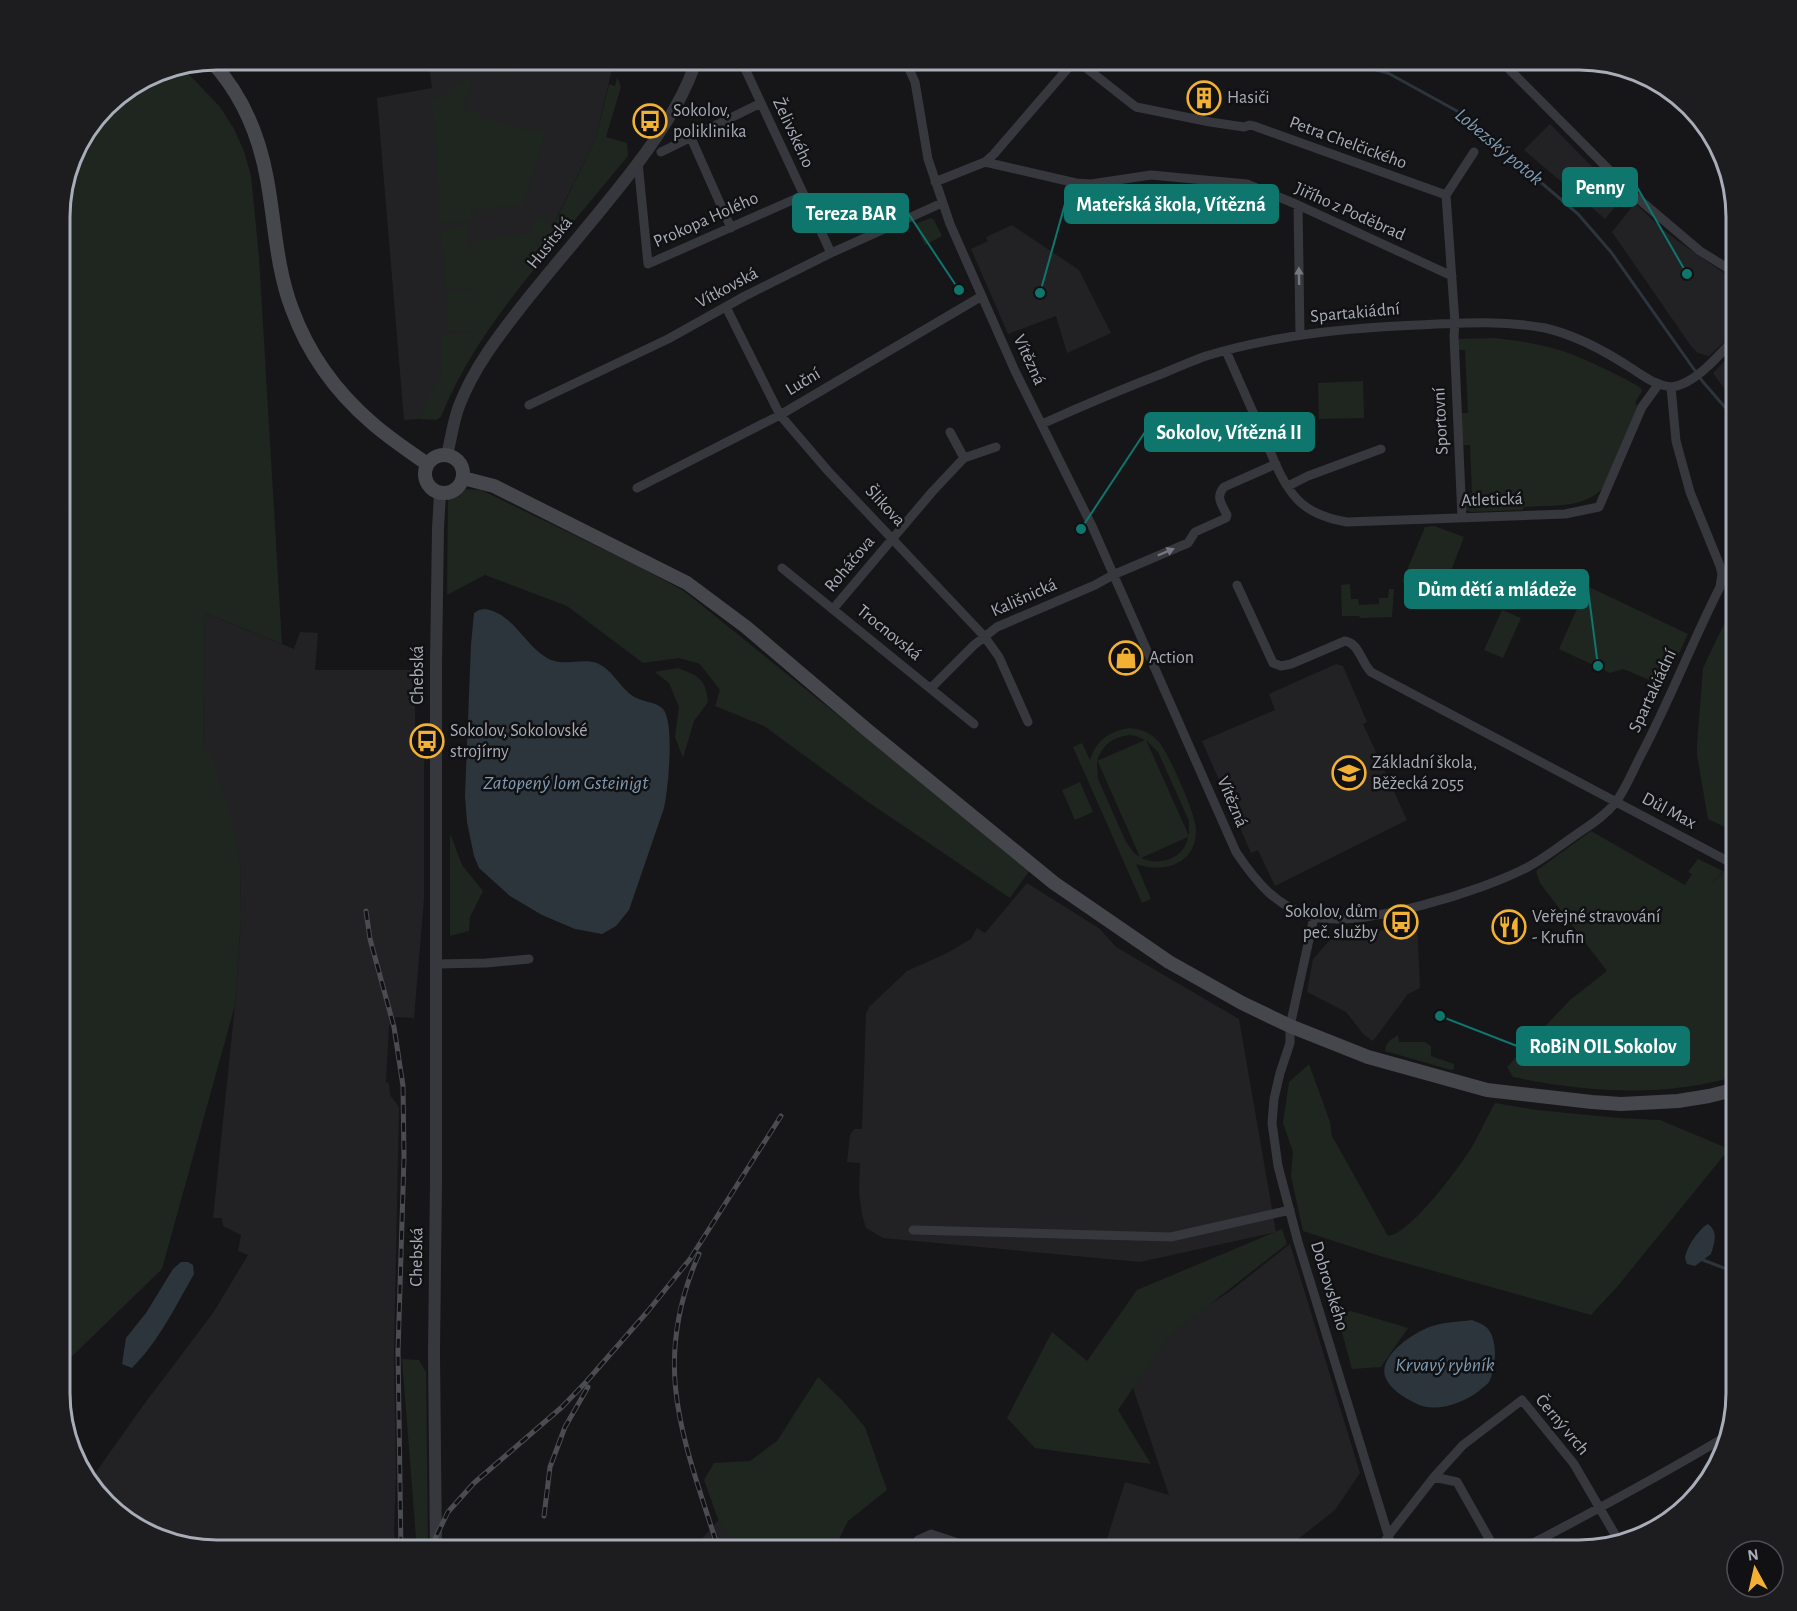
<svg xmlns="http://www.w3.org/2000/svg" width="1797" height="1611" font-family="'Alegreya Sans',sans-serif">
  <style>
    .built { fill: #222225 }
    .green { fill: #1e261f; fill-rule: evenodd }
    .water { fill: #2c353c }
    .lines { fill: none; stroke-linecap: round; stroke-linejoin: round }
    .stream { stroke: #2c353c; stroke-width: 3 }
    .minor { stroke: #37383d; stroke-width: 9 }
    .tertiary { stroke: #37383d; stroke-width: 12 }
    .secondary { stroke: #45474d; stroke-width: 14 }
    .rail-casing { stroke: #4a4c52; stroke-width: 5 }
    .rail { stroke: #111113; stroke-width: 3; stroke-dasharray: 9; stroke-linecap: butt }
    .oneway { fill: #757881 }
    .labels { text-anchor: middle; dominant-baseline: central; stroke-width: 5; stroke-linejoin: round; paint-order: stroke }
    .poi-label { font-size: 18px; fill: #a8adb8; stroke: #111113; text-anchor: start }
    .street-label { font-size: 18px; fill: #a8adb8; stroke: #111113 }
    .water-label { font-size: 20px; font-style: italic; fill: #7f9bb3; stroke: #111113 }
    .rim { fill: none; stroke: #a8adb8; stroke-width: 3 }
    .leader { fill: none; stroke: #0f766e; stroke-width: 2 }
    .callout-dot { fill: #0f766e; stroke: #111113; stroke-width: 2 }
    .callout { fill: #0f766e; stroke: #0f766e; stroke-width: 2 }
    .callout-label { font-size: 20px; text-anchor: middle; font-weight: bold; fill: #fff }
  </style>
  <rect width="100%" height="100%" fill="#161618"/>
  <!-- built -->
  <path class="built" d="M428,60h186l-18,78 -43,87 -134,194 -15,1 -27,-322 55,-10z
    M1550,124l73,74 -18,21 -81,-69z
    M1635,203l26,25 17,13 59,41v45l-7,10 -21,19 -11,-3 -7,-7 -79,-114z
    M1012,225l67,45 32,63 -44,20 -11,-37 -48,18 -37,-85 17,-8 -2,-4z
    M1737,348v58l-24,-33z
    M205,613l89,36 6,-17 18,1 -3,37h100v67l11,1 -2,28v133l-10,119 -18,-1 -7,9 -3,56 3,1 1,12 9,12 -5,244 2,122 -2,61 3,17h-180l-60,-12 -51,-34 -17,-23 53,-75 71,-94 35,-58 -10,-4 3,-16 -18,-9 -1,-8h-9l22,-213 6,-87 -1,-56 -37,-111z
    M1336,664l7,2 24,56 -4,2 44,96 -132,66 -17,-36 -7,3 -49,-112 73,-31 -6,-16z
    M1027,883l73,46 16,18 123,72 37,213 -136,30 -257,-24 -17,-10 -4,-13 -3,-23 1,-29 -13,-1 3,-27 4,-6h8l4,-115 3,-7 38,-36 40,-18 24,-14 6,-11 8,5z
    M1417,922l3,66 -12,6 -35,47 -9,-6 -18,-23 -39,-20 6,-33 17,-19 71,-13z
    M1290,1244l70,229 -25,37 -52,41h-180l22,-69 44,13 -38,-113 46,-57 52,-33z
    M724,1514l10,32 14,5h-57z"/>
  <!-- green -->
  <path class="green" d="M474,60h58l-24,15 -35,-10z
    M182,67l38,40 14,22 10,22 7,25 8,81 23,387 -77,-31 -2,138 8,4 19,58 10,49 1,56 -6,87 -73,264 -102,99v-1161l16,-59 37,-49 45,-27z
    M617,77l4,10 -15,50 21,6 1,13 -64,77 -10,-9 42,-86 13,-54 6,2z
    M468,78l4,2 -9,29 17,4v4l52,14 2,-3 12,3 -23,74 -52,6 1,10 -30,3 -2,-3 -5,-98 -4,-22z
    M544,218l18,17c-46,56 -94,114 -121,182l-5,3 -17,-1 13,-29 10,-15v-40l30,-2v-2l-25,1 -1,-41 24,-1 -2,-3 -22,1 -1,-36 -3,-2v-20l26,-5 1,13 -2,1 1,8h4l-1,-6 60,-8 3,-13z
    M931,218l3,2 8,16 -17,9 -10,-21z
    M1494,338c48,5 75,12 117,34 10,5 21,10 30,16l1,3 -7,12 3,3 -34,81c-19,22 -53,18 -80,20l-1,3 -52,2 -5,-2 -2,-16 8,-1 -2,-48h-8l-1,-32h7l-3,-63h-7v-11z
    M1363,381l1,37 -45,1 -1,-36z
    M464,489l17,1 159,77 44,24 346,279 -20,28 -142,-96 -104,-76 -49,-20 5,-16 -20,-26 -21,-6 -36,5 -76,-57 -82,-31 -38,20 1,-96z
    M1434,526l30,11 -23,60 -39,-15 23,-55z
    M1350,584l1,15h7l1,6 20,-1v-6h9l1,-9h5l-2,28 -32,1 -1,-2h-17l-1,-31z
    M1587,586l101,48 -24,52 -41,-17 -13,4 -51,-24z
    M1737,597v236l-29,-14 -11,-64v-10l6,-77z
    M1502,610l19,8 -18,40 -19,-8z
    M678,668c21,8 28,11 30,34l-14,19 -11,37 -8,-21 4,-30 -10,-24 -14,-11z
    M1129,728c11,1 21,4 29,13 10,10 38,74 38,88 1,35 -32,45 -60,35l15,35 -9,4 -69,-156 9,-4 8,17c6,-19 19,-29 39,-32zM1129,735l7,1 9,4 -48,21c5,-16 16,-24 32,-26zM1146,740l12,12 31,69v15zM1097,762h1l42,95 -6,-4 -8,-11 -28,-63zM1188,837c-3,21 -28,30 -47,21z
    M1080,782l13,30 -18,8 -13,-30z
    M1591,831l94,54 7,-11 -4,-2 10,-13 25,12 -13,15 15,-16 12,6v200c-74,22 -150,16 -224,1l-6,-10 63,-67 37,-29 -67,-88 -4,-12z
    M450,833l12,32 21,26 -13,26 -1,14 -19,5z
    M1398,1035l1,7h26l6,4v10l23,8v5l-3,1 -66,-19c1,-9 6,-12 13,-16z
    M1309,1064l21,58 2,14 56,100c22,-2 73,-70 85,-91 8,-14 14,-28 22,-42l42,7 82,8 41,2 69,29 -112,138 -26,28 -211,-59 -77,-25 -12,-55 2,-24 -10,-29 6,-41z
    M1282,1229l5,15 -119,93 -50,73 33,54 -116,-16 -28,-30 45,-86 35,29 50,-71z
    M1351,1311l57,17 -27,39 -29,2 -15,-55z
    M402,1359l17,1 7,12 2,172 -4,7h-7z
    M818,1377l25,24 22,26 22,63 -39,31 -15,30h-85l-14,-5 -16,-27 -14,-39 10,-17 36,-2 27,-20z"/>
  <!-- water -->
  <path class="water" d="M484,609c26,2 40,34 60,47 18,13 35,1 53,7 14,6 22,22 33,31 11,9 26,7 33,15 12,14 5,81 1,99l-35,102 -13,16 -14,8 -27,-5 -33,-14 -32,-19 -31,-28 -5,-12 -7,-34 -2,-26 6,-151 3,-32 5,-3z
    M1708,1224c11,8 6,20 3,30l-16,12 -8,-2c-1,-4 -3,-5 -1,-10 2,-9 15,-27 22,-30z
    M181,1262h7l5,3 1,9c-19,33 -35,67 -62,94l-10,-4 4,-26 20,-25 27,-44z
    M1472,1320c6,3 12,4 16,9 10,11 8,40 1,53 -2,3 -7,6 -10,9 -16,12 -44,23 -64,12 -11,-6 -25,-13 -30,-27 -6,-20 27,-42 42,-48 14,-6 31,-6 45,-8z"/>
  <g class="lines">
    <!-- stream -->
    <path class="stream" d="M1339,60l49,13 69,38 121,103 33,38 92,130 34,39
      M1703,1260l34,13"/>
    <!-- minor -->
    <path class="minor" d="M741,60l90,193
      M905,60l10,22 13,77 22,65 65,147 77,155 144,326c20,30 41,56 78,65 49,11 169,-26 214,-50 17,-9 33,-22 49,-33 13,-9 28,-18 38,-31 11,-14 18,-33 26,-48 29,-55 51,-113 79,-168l2,-13 -2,-8 -30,-74 -14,-51 -5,-54c24,-2 50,-34 66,-51
      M1076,60l60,47 74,15 34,5 6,-2 4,1 192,69
      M1500,60l135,136 65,55 37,23
      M691,138l40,90
      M661,152l100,-49
      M638,162l10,102 156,-69
      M985,162l91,21 15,1 60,-9 96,9 51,21 154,71
      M935,182l50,-20 9,-8 81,-94
      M1298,205l2,130
      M726,307l54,108 48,56 156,165 15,21 29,65
      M1226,351c13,29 25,57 38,86 9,20 17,45 33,62 13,14 32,20 50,23l218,-8 34,-7 43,-100 16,-22
      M529,405l139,-66 77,-43 86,-43 111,-50
      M1042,424c40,-18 80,-35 122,-51 14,-6 28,-12 42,-17 69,-21 140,-28 211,-31 43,-2 85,-5 128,3 31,7 60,23 86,40 14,9 24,17 40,19
      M950,432l14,26
      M1288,486l20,-10 73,-27
      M637,488l143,-73 202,-119
      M1462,518l-8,-182 1,-13 -9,-128 28,-43
      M782,568l192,156
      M1237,585l36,78 8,3 10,-2 54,-23c14,2 16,21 26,31l366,194
      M833,609l99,-117 32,-34 32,-11
      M931,688l43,-43 23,-18 98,-42 18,-10 75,-32 7,-11 31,-14 1,-3c-5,-10 -12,-18 -3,-28l52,-23
      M1314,917l-24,109v17l-10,30 -6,26 -2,24 6,43 20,76 95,309
      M437,964l49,-1 43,-4
      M913,1230l258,7 119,-27
      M1434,1477l23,5 39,69
      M913,1551l5,-11 13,-6 36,12 9,5
      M1380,1551l8,-15 46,-59 29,-32 59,-45 52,64 46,79
      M1518,1551c71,-37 142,-75 212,-117"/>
    <!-- tertiary -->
    <path class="tertiary" d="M447,455c4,-16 6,-33 12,-49 15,-39 40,-71 66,-104 36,-45 75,-89 110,-135 22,-29 51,-71 61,-107
      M436,1551l-2,-198 2,-171v-519l2,-135 2,-34"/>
    <!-- secondary -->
    <path class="secondary" d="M211,61c31,33 48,74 56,118 8,43 9,88 25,130 16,44 44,83 80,114 17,15 37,28 55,41
      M425 474a19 19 0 1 1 38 0a19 19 0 1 1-38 0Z
      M463,478l31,8 193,97 59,44 120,102 188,154 115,79 73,41 48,23 78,31 119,33 105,12 29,2 57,-3 31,-5 28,-7"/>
    <!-- rail casing -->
    <g class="rail-casing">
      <path id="rail" d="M366,911l4,28 24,88 9,59 1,71 -6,195 3,199
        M699,1254c-50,113 -14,188 20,297
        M544,1516l6,-49 15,-40 23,-40
        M429,1551l19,-39 26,-29 88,-76 24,-25 62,-71 42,-52 91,-143"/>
    </g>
    <!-- rail -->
    <use href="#rail" class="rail"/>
  </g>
  <!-- one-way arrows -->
  <defs><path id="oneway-solid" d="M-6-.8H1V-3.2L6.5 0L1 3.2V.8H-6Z" transform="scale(1.5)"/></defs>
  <g class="oneway">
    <use href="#oneway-solid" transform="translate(1299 276) rotate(-91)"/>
    <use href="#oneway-solid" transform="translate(1166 552) rotate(-23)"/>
  </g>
  <!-- icons -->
  <defs>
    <g id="building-ring" transform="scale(1.725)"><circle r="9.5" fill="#111113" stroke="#f2b134" stroke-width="1.5"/><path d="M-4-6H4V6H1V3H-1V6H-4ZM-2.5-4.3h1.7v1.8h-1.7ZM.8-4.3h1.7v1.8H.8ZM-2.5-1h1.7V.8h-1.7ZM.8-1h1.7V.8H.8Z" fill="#f2b134"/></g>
    <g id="bus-ring" transform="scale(1.725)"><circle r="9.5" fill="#111113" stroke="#f2b134" stroke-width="1.5"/><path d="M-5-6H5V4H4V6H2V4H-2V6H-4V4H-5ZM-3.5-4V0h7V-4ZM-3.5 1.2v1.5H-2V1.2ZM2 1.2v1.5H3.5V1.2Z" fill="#f2b134"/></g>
    <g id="shop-ring" transform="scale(1.725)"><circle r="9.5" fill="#111113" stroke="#f2b134" stroke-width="1.5"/><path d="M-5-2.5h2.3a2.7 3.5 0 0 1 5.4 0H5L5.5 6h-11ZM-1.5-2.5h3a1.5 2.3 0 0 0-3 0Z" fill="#f2b134"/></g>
    <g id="school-ring" transform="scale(1.725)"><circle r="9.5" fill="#111113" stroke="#f2b134" stroke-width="1.5"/><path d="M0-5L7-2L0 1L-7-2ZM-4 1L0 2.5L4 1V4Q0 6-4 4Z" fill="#f2b134"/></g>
    <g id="restaurant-ring" transform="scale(1.725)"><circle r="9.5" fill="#111113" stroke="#f2b134" stroke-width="1.5"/><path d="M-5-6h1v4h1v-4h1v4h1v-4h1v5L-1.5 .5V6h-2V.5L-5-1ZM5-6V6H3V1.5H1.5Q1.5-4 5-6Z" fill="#f2b134"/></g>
  </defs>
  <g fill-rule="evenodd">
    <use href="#building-ring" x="1204" y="98"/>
    <use href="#bus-ring" x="650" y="121"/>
    <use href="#shop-ring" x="1126" y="658"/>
    <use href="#bus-ring" x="427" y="741"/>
    <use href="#school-ring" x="1349" y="773"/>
    <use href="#bus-ring" x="1401" y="922"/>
    <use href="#restaurant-ring" x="1509" y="927"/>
  </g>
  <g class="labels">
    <!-- poi labels -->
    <g class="poi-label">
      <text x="1227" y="98">Hasiči</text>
      <text x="673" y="111">Sokolov,<tspan x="673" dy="21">poliklinika</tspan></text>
      <text x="1149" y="658">Action</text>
      <text x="450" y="731">Sokolov, Sokolovské<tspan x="450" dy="21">strojírny</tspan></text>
      <text x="1372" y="763">Základní škola,<tspan x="1372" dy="21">Běžecká 2055</tspan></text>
      <text x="1378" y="912" text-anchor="end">Sokolov, dům<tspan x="1378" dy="21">peč. služby</tspan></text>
      <text x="1532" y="917">Veřejné stravování<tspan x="1532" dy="21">- Krufin</tspan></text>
    </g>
    <!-- street labels -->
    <g class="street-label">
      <text transform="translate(793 133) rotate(65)">Želivského</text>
      <text transform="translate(1348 143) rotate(20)">Petra Chelčického</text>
      <text transform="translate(1350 212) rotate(24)">Jiřího z Poděbrad</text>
      <text transform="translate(706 220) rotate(-24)">Prokopa Holého</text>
      <text transform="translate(550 243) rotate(-51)">Husitská</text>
      <text transform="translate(727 288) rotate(-28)">Vítkovská</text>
      <text transform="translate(1355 313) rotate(-5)">Spartakiádní</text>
      <text transform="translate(1029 360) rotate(65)">Vítězná</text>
      <text transform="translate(803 382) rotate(-31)">Luční</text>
      <text transform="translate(1441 421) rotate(-93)">Sportovní</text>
      <text transform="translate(1492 500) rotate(-2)">Atletická</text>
      <text transform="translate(885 506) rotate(47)">Šlikova</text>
      <text transform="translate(850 564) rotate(-50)">Roháčova</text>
      <text transform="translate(1024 598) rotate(-24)">Kališnická</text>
      <text transform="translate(889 633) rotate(39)">Trocnovská</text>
      <text transform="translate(418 675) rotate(-90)">Chebská</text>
      <text transform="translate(1653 691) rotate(-65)">Spartakiádní</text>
      <text transform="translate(1232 802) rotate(67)">Vítězná</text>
      <text transform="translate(1669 811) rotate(28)">Důl Max</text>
      <text transform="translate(417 1257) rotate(-89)">Chebská</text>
      <text transform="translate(1329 1286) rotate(73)">Dobrovského</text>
      <text transform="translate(1562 1425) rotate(50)">Černý vrch</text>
    </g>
    <!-- water labels -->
    <g class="water-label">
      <text transform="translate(1499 147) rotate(40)">Lobezský potok</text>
      <text x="566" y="783">Zatopený lom Gsteinigt</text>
      <text x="1445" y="1365">Krvavý rybník</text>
    </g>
  </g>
  <!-- crop -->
  <path d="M0 0H1797V1611H0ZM217 70H1579A147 147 0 0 1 1726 217V1393A147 147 0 0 1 1579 1540H217A147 147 0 0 1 70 1393V217A147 147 0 0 1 217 70Z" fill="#1d1d20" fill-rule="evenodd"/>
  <path class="rim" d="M217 70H1579A147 147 0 0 1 1726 217V1393A147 147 0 0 1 1579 1540H217A147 147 0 0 1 70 1393V217A147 147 0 0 1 217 70Z"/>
  <!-- callouts -->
  <path class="leader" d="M1687 274L1637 187M1040 293L1065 204M959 290L908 213M1081 529L1145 432M1598 666L1588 589M1440 1016L1517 1046"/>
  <g class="callout-dot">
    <circle cx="1687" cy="274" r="6"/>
    <circle cx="1040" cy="293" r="6"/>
    <circle cx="959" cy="290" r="6"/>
    <circle cx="1081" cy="529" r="6"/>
    <circle cx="1598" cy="666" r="6"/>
    <circle cx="1440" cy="1016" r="6"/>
  </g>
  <g class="callout">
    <rect x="1563" y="168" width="74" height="38" rx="6"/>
    <rect x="1065" y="185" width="213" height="38" rx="6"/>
    <rect x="793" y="194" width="115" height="38" rx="6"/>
    <rect x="1145" y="413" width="169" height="38" rx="6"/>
    <rect x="1405" y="570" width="183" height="38" rx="6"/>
    <rect x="1517" y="1027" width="172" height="38" rx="6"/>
  </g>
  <g class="callout-label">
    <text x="1600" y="194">Penny</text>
    <text x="1171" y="211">Mateřská škola, Vítězná</text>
    <text x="851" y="220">Tereza BAR</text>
    <text x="1229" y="439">Sokolov, Vítězná II</text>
    <text x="1497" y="596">Dům dětí a mládeže</text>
    <text x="1603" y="1053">RoBiN OIL Sokolov</text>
  </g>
  <!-- north arrow -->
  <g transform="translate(1755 1569) rotate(352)"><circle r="28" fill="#111113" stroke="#4d4f55" stroke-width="1.5"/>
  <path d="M0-4.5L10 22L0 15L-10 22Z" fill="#f2b134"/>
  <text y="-9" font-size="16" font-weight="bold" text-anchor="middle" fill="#a8adb8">N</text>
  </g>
</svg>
